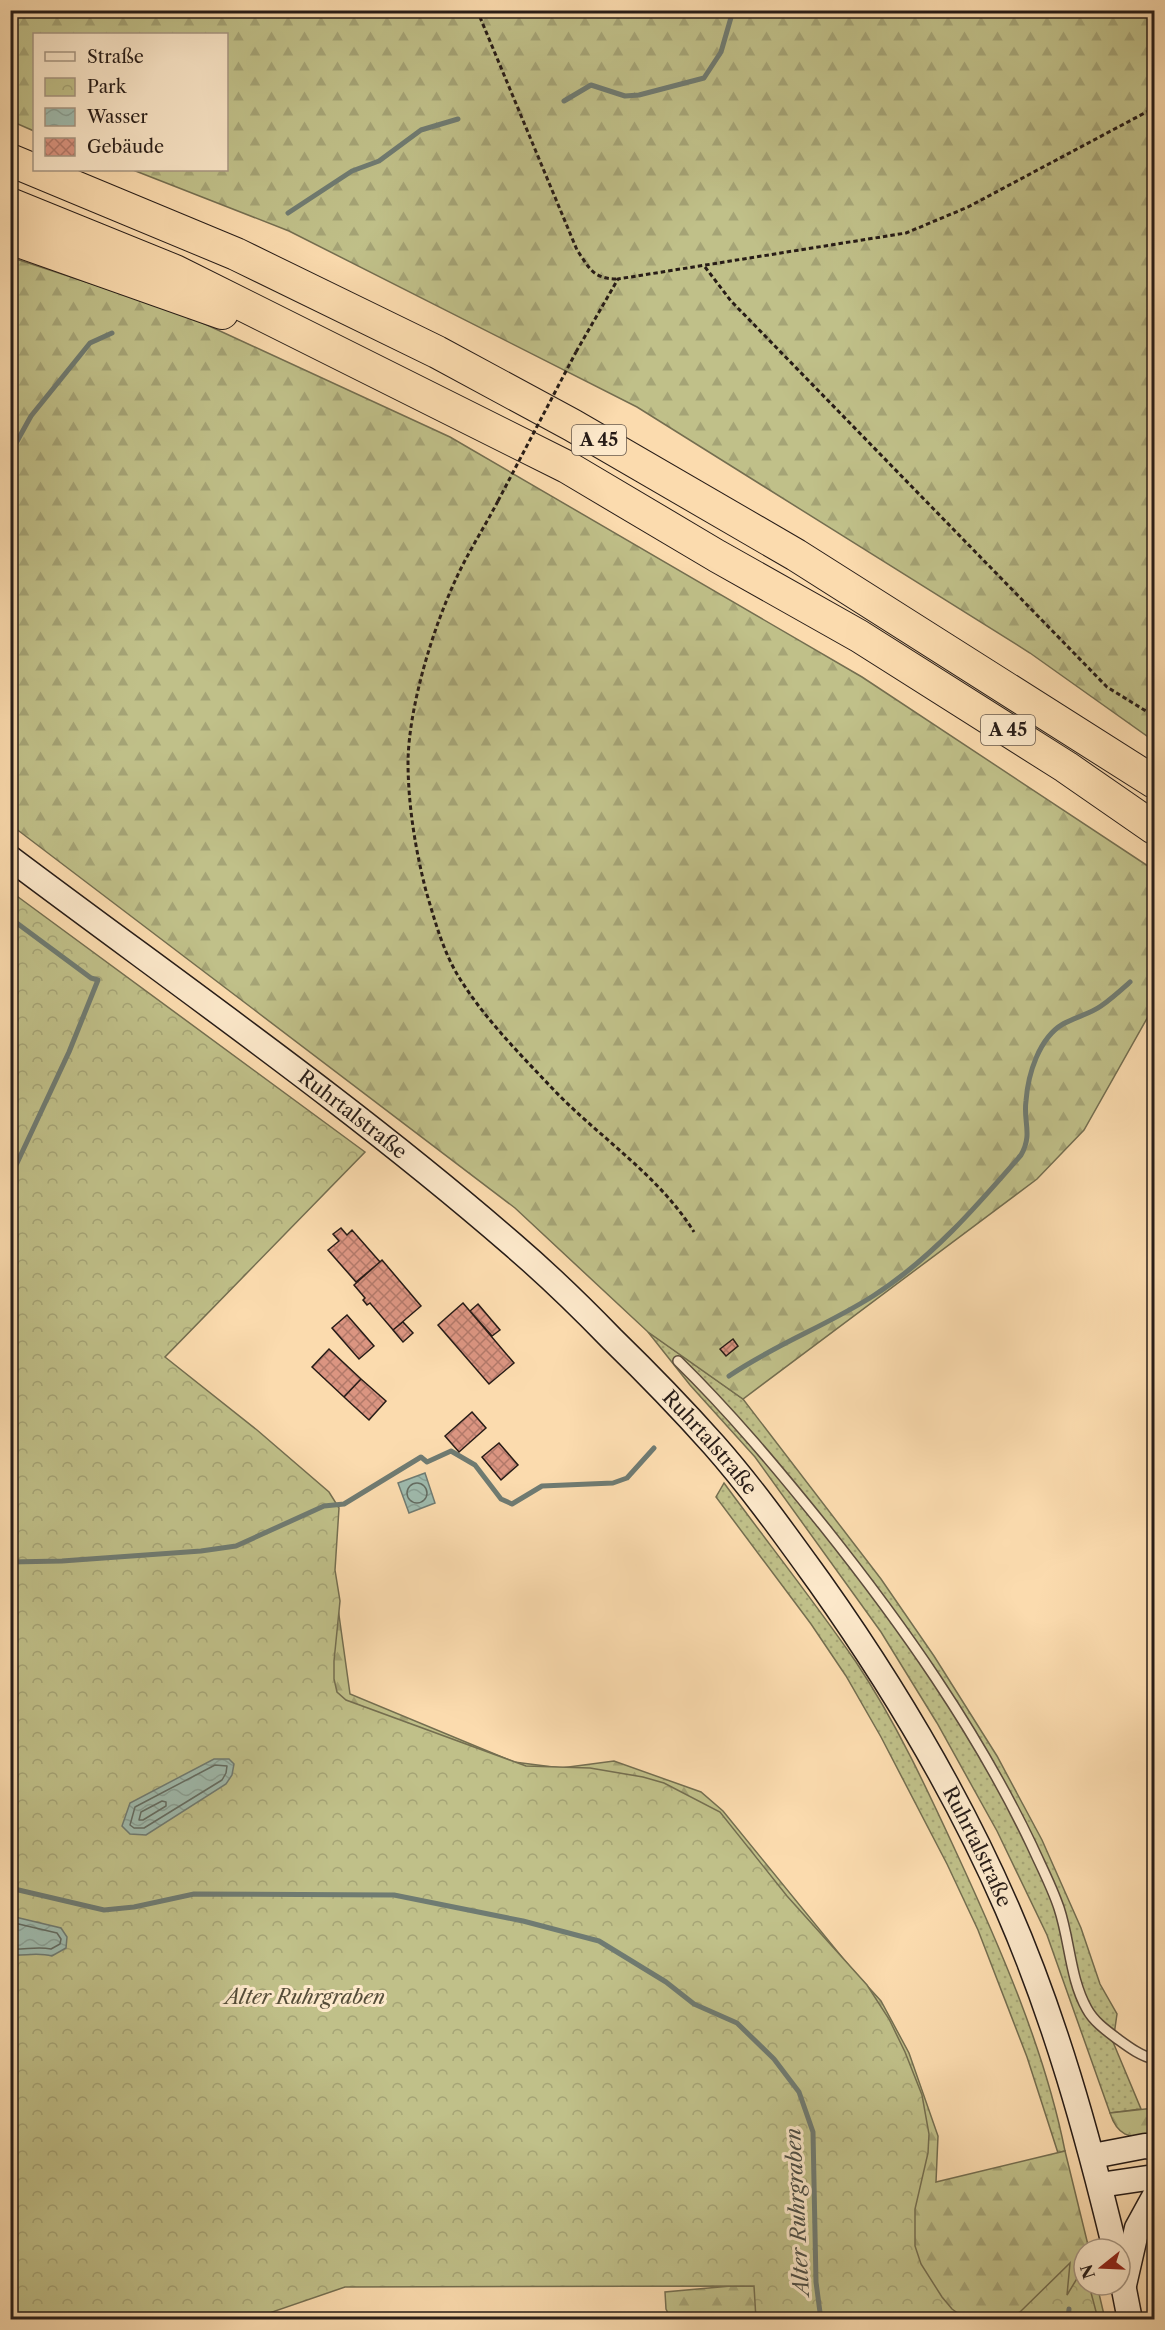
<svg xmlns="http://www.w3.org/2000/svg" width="1165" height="2330" font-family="'Libre Caslon Text',serif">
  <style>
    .grass { fill: url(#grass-dots); stroke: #746e50; stroke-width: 1.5 }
    .forest { fill: url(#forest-firs); stroke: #746e50; stroke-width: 1.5 }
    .park { fill: url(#park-crowns); stroke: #746e50; stroke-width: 1.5 }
    .water { fill: url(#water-waves); stroke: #6f7b72; stroke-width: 1.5 }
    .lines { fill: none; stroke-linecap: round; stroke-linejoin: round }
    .shore { stroke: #636c62; stroke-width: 1.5 }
    .stream { stroke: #6f7b72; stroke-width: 5 }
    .building { fill: url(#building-cross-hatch); stroke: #271c17; stroke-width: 1.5 }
    .service-casing { stroke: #5c4c3d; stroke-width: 12 }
    .secondary-casing { stroke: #271c17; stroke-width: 27 }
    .motorway-casing { stroke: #271c17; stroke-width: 34 }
    .path { stroke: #271c17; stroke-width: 3; stroke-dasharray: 4.5 3; stroke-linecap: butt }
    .service { stroke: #fce8ca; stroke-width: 9 }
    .secondary { stroke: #fce8ca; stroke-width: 24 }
    .motorway { stroke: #fbdbae; stroke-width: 32 }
    .path-bridge { stroke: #271c17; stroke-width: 3; stroke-dasharray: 4.5 3; stroke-linecap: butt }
    .labels { text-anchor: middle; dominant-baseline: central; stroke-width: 6; stroke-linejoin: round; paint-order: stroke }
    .shield { fill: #fce8ca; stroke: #67594d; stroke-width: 1.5 }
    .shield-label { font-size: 18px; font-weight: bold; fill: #271c17 }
    .street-label { font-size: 20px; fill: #271c17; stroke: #fce8ca }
    .park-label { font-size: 20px; font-style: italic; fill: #554d39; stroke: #fce8ca }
    .water-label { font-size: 21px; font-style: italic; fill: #4b4c44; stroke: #fce8ca }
  </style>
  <defs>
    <pattern id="grass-dots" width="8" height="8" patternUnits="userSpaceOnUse" patternTransform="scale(1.5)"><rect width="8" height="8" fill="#c0c089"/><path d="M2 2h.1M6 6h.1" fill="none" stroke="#a5a476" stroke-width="1.8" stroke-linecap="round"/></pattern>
    <pattern id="forest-firs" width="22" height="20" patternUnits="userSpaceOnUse" patternTransform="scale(1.5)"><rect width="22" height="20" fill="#c0c089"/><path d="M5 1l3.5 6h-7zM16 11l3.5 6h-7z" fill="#a5a476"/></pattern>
    <pattern id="park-crowns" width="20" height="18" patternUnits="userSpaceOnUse" patternTransform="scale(1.5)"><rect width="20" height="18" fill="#c0c089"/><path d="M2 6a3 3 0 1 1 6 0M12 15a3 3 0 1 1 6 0" fill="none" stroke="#a5a476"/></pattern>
    <pattern id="water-waves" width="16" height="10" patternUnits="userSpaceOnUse" patternTransform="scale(1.5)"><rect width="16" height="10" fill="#9fbbae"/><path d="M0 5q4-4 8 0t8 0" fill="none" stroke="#89a095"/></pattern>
    <pattern id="building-cross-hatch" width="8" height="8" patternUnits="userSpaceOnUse" patternTransform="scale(1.5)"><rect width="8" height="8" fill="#db9581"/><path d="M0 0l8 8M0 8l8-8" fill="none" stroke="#b27969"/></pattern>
  </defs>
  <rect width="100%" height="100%" fill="#fbdbae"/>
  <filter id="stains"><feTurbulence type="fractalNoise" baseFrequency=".00333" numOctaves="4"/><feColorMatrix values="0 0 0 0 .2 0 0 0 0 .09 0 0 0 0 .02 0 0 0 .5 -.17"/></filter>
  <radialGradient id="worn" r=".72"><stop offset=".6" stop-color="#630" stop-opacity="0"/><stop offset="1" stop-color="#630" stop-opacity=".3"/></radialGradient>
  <!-- grass -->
  <path class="grass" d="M648,1332l95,67 138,180 53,77 63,100 45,84 39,88 19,56 17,30 -4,28 28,67 -31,4 -63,-178 -50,-104 -60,-108 -56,-91 -126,-175 -65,-72z
    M724,1483c44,60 90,118 132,179 40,60 71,127 101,192 43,93 88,196 108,297l-7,2 -31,-96 -49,-127 -31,-66 -66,-127 -35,-61 -35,-52 -95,-127z"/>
  <!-- forest -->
  <path class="forest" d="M10,11h1144v730l-124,-88 -393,-246 -348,-176 -156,-61h93v-136h-192v97l-23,-10z
    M10,257l171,56 269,124 412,240 292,193v136l-70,124 -47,49 -294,220 -95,-67 -133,-124 -504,-383z
    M338,1608l12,86 164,68 47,6 53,-7 87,31 22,19 127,156 31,34 28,52 29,83 -2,46 129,-31 24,98h-5v36h13l8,34h-434l-5,-10 -1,-17 132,-12 -422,-367 -78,-261z
    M1154,2108v31c-23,-2 -36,-1 -44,-26z"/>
  <!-- park -->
  <path class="park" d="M10,891l355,261 -200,205 92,73 72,62 10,16 -4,62 5,31 -6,60v18l3,13 9,8 180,66 64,2 53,9 21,6 56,29 67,84 80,89 22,34 16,33 17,43 7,39 -1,19 -13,56v37l6,18 21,33 10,12 14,10h-210l-2,-33 -409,1 -93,32h-241z
    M1070,2263l-3,32 17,-28v18h5l9,34h-91l13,-7z"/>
  <!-- water -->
  <path class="water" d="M425,1473l10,30 -26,10 -11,-30z
    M214,1759h15l5,5 -2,11 -6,9 -80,51 -16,-1 -8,-8 8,-23z
    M11,1916l50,12 6,9 -1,11 -14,8c-15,-4 -27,0 -41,-1z"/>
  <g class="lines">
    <!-- shore -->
    <path class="shore" d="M407 1493a10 10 0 1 1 20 0a10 10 0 1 1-20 0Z
      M215,1765l12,1 -1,7 -4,7 -78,48h-10l-4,-3 5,-18z
      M162,1801l4,1v4l-23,14h-4l2,-8z
      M10,1922l47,11 4,6 -1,5 -9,5c-14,-3 -26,1 -41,0"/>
    <!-- stream -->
    <path class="stream" d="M564,101l27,-16 34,11 14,-1 65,-17 17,-26 11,-38 7,-4
      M288,213l64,-42 27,-10 42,-31 37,-11
      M10,454l21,-38 59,-73 22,-10
      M10,918l81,60 7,2 -29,72 -59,126
      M729,1376c45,-31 97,-50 144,-80 58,-37 103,-89 148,-141 12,-21 2,-33 5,-54 2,-27 13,-63 37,-77 12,-7 27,-10 38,-18 10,-7 20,-16 29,-24
      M10,1562l52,-1 139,-10 35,-5 88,-40 20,-2 77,-47 6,5 24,-11 24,14 26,34 11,5 30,-18 71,-3 14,-5 27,-30
      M10,1888l94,22 30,-3 60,-13 200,1 129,26 76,20 67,41 28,22 43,19 37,36 25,33 14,40 3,150 5,38
      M1068,2320l1,-11"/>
  </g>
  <!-- building -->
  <path class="building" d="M341,1228l6,7 5,-5 28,32 -24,20 -28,-32 11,-9 -6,-7z
    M382,1260l39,46 -28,24 -23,-27 -3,2 -4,-5 2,-2 -11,-13z
    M463,1303l51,60 -25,21 -51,-59z
    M478,1304l22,26 -8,6 -22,-25z
    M347,1315l27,31 -15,13 -27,-31z
    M403,1322l10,11 -10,9 -10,-12z
    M733,1339l5,7 -12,10 -6,-7z
    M329,1349l32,30 -17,18 -32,-30z
    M361,1379l25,22 -17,19 -25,-23z
    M472,1412l14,16 -27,24 -14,-16z
    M499,1443l19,22 -17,15 -19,-23z"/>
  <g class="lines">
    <!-- service casing -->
    <g class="service-casing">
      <path id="service" d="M678,1361c52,51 98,106 144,163 79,99 155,206 210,322 9,20 20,41 27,62 11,33 11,71 28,101 7,13 20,22 32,31 11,8 22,16 35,19"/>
    </g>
    <!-- secondary casing -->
    <g class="secondary-casing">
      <g id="secondary">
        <path id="s1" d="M10,858c169,127 343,248 502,386 35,30 68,62 100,95 35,34 69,69 102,106 38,43 72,91 106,138 73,103 137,210 187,325 48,110 80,225 108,341"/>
        <path d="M1093,2156l52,-10 9,1"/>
        <path d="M1100,2185l54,-8"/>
        <path d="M1120,2269l10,51"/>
        <path d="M1124,2285l13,-57 17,-31"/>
      </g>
    </g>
    <!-- motorway casing -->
    <g class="motorway-casing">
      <path id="motorway" d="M10,160l226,94 201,98 135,73 224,130 358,227
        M10,204l165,67 392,196 150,89 142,80 207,131 88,61
        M10,238l212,75"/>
    </g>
    <!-- path -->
    <path class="path" d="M477,10l100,240c13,19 16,29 41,29
      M705,267l26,34 376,386 47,29
      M576,352l42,-73 288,-46 62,-26 186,-99
      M498,501c-14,27 -31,53 -43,80 -23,50 -46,126 -47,180 0,43 7,87 18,130 9,30 17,61 34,88 25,40 59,74 91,108 46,49 107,87 143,145"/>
    <!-- service -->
    <use href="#service" class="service"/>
    <!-- secondary -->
    <use href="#secondary" class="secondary"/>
    <!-- motorway -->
    <use href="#motorway" class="motorway"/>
    <!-- path-bridge -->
    <path class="path-bridge" d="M498,501l78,-149"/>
  </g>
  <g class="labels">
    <!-- shield labels -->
    <g class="shield">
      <rect x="572" y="425" width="54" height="30" rx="4.5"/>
      <rect x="981" y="715" width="54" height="30" rx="4.5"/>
    </g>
    <g class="shield-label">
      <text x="599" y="440">A 45</text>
      <text x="1008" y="730">A 45</text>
    </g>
    <!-- street labels -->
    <g class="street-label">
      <text stroke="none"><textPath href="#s1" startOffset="428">Ruhrtalstraße</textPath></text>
      <text stroke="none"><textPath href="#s1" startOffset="914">Ruhrtalstraße</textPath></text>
      <text stroke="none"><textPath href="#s1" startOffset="1400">Ruhrtalstraße</textPath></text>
    </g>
    <!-- park labels -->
    <g class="park-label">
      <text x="305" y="1997">Alter Ruhrgraben</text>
    </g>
    <!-- water labels -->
    <g class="water-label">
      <text transform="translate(797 2212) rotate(-93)">Alter Ruhrgraben</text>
    </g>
  </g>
  <!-- margin -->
  <rect width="1165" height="2330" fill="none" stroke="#fbdbae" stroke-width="36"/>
  <rect x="12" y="12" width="1141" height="2306" fill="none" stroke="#271c17" stroke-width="3"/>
  <rect x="18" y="18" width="1129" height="2294" fill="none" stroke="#271c17" stroke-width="1.5"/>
  <!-- legend -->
  <rect x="33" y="33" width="195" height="138" fill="#fce8ca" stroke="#a79682" stroke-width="1.5"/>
  <rect x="45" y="52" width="30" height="9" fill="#fce8ca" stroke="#a79682" stroke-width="1.5"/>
  <text x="87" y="63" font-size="18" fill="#271c17">Straße</text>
  <rect x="45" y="78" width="30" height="18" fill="url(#park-crowns)" stroke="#a79682" stroke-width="1.5"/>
  <text x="87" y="93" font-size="18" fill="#271c17">Park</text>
  <rect x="45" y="108" width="30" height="18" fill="url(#water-waves)" stroke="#a79682" stroke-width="1.5"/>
  <text x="87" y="123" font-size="18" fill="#271c17">Wasser</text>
  <rect x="45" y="138" width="30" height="18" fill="url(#building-cross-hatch)" stroke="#a79682" stroke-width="1.5"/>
  <text x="87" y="153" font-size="18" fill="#271c17">Gebäude</text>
  <!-- north arrow -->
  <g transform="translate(1102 2267) rotate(252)"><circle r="28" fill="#fce8ca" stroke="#a79682" stroke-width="1.5"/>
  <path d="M0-4.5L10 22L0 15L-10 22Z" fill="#8f2418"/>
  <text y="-9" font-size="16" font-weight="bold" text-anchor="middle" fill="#271c17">N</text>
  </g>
  <rect width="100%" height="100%" filter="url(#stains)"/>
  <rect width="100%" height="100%" fill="url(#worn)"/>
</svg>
